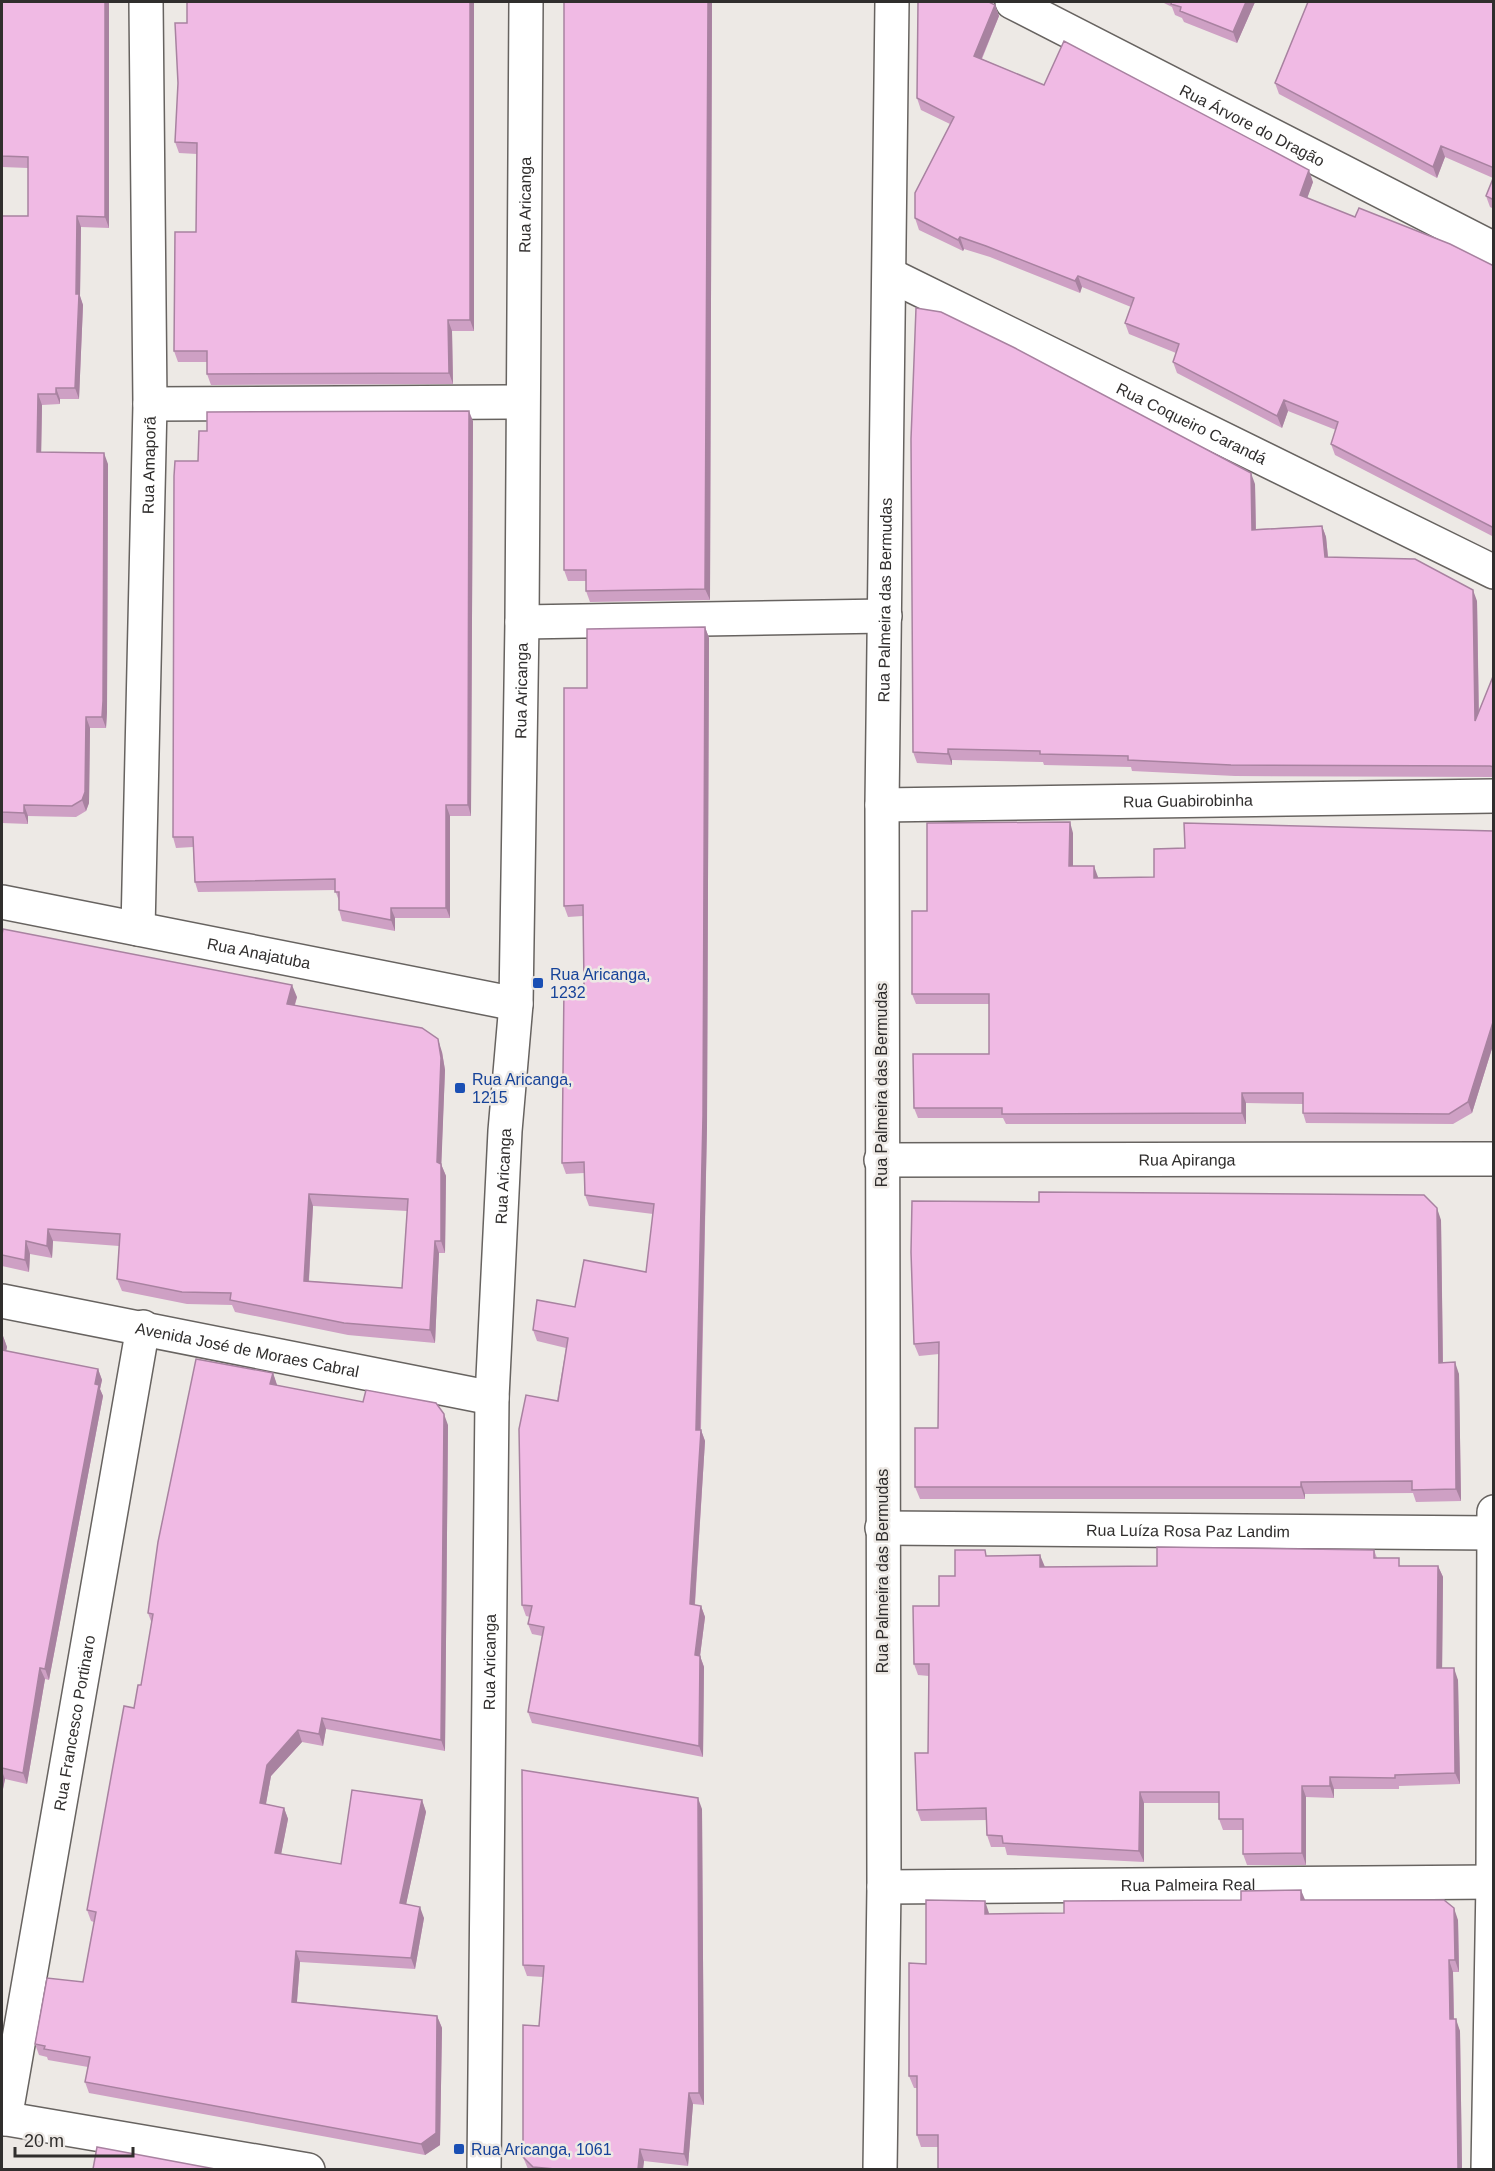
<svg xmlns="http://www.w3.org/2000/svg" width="1495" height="2171" font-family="Arial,sans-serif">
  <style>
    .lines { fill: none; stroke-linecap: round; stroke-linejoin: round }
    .minor-casing { stroke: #676360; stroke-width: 36 }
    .tertiary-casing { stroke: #676360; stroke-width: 36 }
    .minor { stroke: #fff; stroke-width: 33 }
    .tertiary { stroke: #fff; stroke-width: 33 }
    .wall { fill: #cea0c4; fill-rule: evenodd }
    .shaded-wall { fill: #a882a0 }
    .building { fill: #f0bae4; stroke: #a882a0; stroke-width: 1.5; fill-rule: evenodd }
    .transit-dot { fill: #1a4fb4; stroke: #ede9e5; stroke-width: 2 }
    .labels { text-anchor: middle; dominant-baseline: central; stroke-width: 5; stroke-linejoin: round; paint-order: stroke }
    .street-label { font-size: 16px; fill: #302e2d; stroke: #ede9e5 }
    .transit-label { font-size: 16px; fill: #164399; stroke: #ede9e5; text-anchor: start }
  </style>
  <rect width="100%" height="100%" fill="#ede9e5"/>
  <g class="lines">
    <!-- minor casing -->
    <g class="minor-casing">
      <g id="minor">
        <path id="s1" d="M1012,2l482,247"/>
        <path id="s2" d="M890,275l604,297"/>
        <path d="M150,404l372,-2"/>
        <path d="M522,622l363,-6"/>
        <path id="s3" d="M882,805l612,-9"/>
        <path id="s4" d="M2,902l514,102"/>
        <path id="s5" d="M138,929l12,-525 -4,-402"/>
        <path id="s6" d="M881,1160l613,-1"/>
        <path id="s7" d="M2,1301l490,97"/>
        <path id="s8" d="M882,1528l612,5"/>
        <path id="s9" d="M884,1887l610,-5"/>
        <path id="s10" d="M5,2119l138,-792"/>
        <path id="s11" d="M880,2170l4,-283 -2,-1082 10,-803"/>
        <path d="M1488,2170l5,-288 1,-370"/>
      </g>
    </g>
    <!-- tertiary casing -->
    <g class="tertiary-casing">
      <g id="tertiary">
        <path d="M2,2118l306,52"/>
        <path id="s12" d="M484,2170l8,-772 13,-267 11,-127 6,-382 4,-620"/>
      </g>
    </g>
    <!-- minor -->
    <use href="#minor" class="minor"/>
    <!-- tertiary -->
    <use href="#tertiary" class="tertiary"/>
  </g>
  <!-- wall -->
  <path class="wall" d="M2,2h107v226l-28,-1 -1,69 3,9 -4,94h-19v5l-18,1 -1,47 67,12 -1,248 -1,16h-16l-1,75 -3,8 -10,6 -48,-1v8l-26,-1v-607h26v-48l-26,-1z
    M187,2h287v329h-22l1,53 -242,1 -4,-11v-12h-29l-4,-11 22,-119 1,-78 -18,-1 -4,-11 12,-119z
    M564,2h148l-2,598 -120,2 -4,-11v-10h-18l-4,-11z
    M1162,2h93l-18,41 -53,-21 -2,-4 -7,-3 -3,-8z
    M1494,2v207l-4,-2 -4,-11 7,-18 -48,-21 -8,21 -158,-84 -4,-11z
    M995,5l4,11 -17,43 62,26 269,97 -6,16 48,19 139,49v271l-159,-82 -4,-11 5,-14 -48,-19 -6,17 -105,-55 -4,-11 3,-9 -47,-19 -4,-11 6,-16 -49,-20 -2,6 -90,-36 -26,-8 -1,2 -44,-21 -4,-12 35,-94 -29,-14 -4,-12z
    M473,421l-2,395h-21v102h-55v13l-53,-10 -3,-11v-9l-4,-11 -137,2 -3,-10 -2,-35 -17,1 -3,-11 25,-376z
    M1255,484l1,45 66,-3 4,11 2,20 149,44 2,111 15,-38v103l-259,-1 -103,-5 -1,-4 -87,-2 -1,-3 -91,-2v5l-35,-2 -4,-11z
    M705,627l4,11 -2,489 -6,303 4,11 -10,164 6,1 4,11 -5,39 4,11 -1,90 -171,-34 -4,-11 14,-76 -10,-2 -4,-10 2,-7 -4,-1 -4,-11 44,-257 -29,-7 -4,-11 42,-23 71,-35 7,-58 -64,-8 -4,-11 -1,-22 -18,1 -4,-11 22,-177 -1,-70 -15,1 -4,-11 23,-218z
    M1494,831v211l-22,71 -19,11 -147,-1 -3,-10v-9l-57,-1v21h-240l-3,-6h-85l-4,-10 75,-54v-50h-73l-4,-10 15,-83 146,-78v33l25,11v1l56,-1 31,-29z
    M2,935l295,62 -2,8 147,47 3,18 -4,94 5,12 -1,77h-6l-4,90 -87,-8 -113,-23 -3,-7 -45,-1 -65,-13 -5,-12 2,-33 -66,-5 -1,17 -22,-4 -1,18 -27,-6zM313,1206l94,5 -5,77 -93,-7z
    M1441,1220l2,142 16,12 2,127 -45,1 -3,-9 -108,1v5h-385l-5,-12 23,-59 1,-74 -20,2 -5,-12z
    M2,1335l1,1 4,11 -1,4 92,18 4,11 -2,9 3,7 -54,284 -4,-1 -18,105 -22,-5 -3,15z
    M273,1373l4,12 171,40 -3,326 -119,-22 -3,17 -21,-4 -31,34 -5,28 18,4 4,11 -7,35 60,10 81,-64 4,12 -20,92 18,14 -9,51 -115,-7 -3,40 140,14 5,12 -2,117 -15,10 -336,-62 -4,-11 3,-15 -40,-7 -1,-3 -8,-2 -4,-11 48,-62 11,-60 -3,-1 -4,-11 47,-202 7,-23 11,-61 -4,-11z
    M1374,1550l3,8 24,8h37l5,11 -1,91 16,12 2,104 -61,2v3h-65v9l-28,-1v68h-59l-4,-11v-24h-20l-4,-11v-16h-75v59l-137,-7 -2,-8h-14l-4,-12v-15l-66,1 -4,-11 11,-57 1,-77 -11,-1 -4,-11 25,-58 49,-50 57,11 112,-1z
    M702,1809l2,296 -11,-1 -5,62 -44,-5 -1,8h-115l-5,-12 16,-131 4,-49 -16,-1 -4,-11z
    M1305,1900l153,20 1,52h-6l1,47 6,12 2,138h-524v-22h-17l-4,-12v-47h-3l-5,-12 17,-112 63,-51v1l75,-1z"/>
  <!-- shaded-wall -->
  <path class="shaded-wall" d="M105,2h4v226l-4,-11z
    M470,2h4v329l-4,-11z
    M708,2h4l-2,598 -5,-11z
    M1246,2h9l-18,41 -4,-11z
    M995,5l4,11 -21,51 -4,-11z
    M1441,146l4,11 -8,21 -4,-11z
    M1309,170l4,12 -9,25 -4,-12z
    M77,216l4,11 -1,69 3,9 -4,94 -4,-11z
    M960,237l4,12 -1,2 -5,-11z
    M1078,276l4,11 -2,6 -5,-12z
    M448,320l4,11 1,53 -4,-11z
    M56,388l4,11v5l-4,-10z
    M38,394l4,11 -1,58 -4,-11z
    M1284,400l4,11 -6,17 -5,-12z
    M469,411l4,10 -2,395 -3,-11z
    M104,453l4,11 -1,248 -1,16 -4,-11z
    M1251,473l4,11 1,57 -4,-11z
    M1322,526l4,11 3,31 -4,-11z
    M1473,590l4,11 2,132 -4,-12z
    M705,627l4,11 -2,489 -7,314 -4,-11z
    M86,717l4,11 -1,75 -3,8 -4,-11z
    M948,749l4,11v5l-4,-11z
    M24,805l4,11v8l-4,-11z
    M446,805l4,11v102l-4,-10z
    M1070,822l3,11v43l-4,-10z
    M1094,866l4,11v11l-4,-10z
    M391,908l4,10v13l-4,-11z
    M292,985l5,12 -6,19 -4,-12z
    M1494,1019v23l-22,71 -4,-11z
    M438,1039l4,13 3,18 -4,104 -4,-12z
    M1242,1093l4,10v21l-4,-11z
    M441,1164l5,12 -1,77 -4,-12z
    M309,1194l4,12 -5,87 -4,-12z
    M1437,1208l4,12 2,155 -4,-12z
    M48,1229l5,12 -1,17 -5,-12z
    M26,1241l4,13 -1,18 -4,-12z
    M435,1241l4,12 -4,90 -5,-13z
    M3,1336l4,11 -3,14 -2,-7v-12z
    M1455,1362l4,12 2,127 -5,-12z
    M98,1369l4,11 -2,9 3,7 -54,284 -4,-11z
    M273,1373l4,12 -3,10 -4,-11z
    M444,1414l4,11 -3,326 -4,-11z
    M701,1430l4,11 -11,174 -4,-11z
    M1301,1482l4,12v5l-4,-12z
    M1040,1555l5,12h-5z
    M1438,1566l5,11 -1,103 -5,-12z
    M701,1606l4,11 -5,39 4,11 -1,90 -4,-11 -4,-91z
    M40,1668l5,11 -18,105 -4,-11z
    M1454,1668l4,12 2,104 -5,-11z
    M322,1718l4,11 -3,17 -4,-12z
    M298,1730l4,12 -31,34 -7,38 -4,-11 7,-38z
    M2,1771l3,8 -3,15z
    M1330,1777l4,12v9l-4,-12z
    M1302,1786l4,11v68l-4,-12z
    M1140,1792l4,11v59l-5,-11z
    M698,1798l4,11 2,296 -5,-12z
    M422,1800l4,12 -22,102 -4,-11z
    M284,1808l4,11 -9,46 -4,-12z
    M1301,1890l5,12 -5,-2z
    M985,1901l4,12v13l-4,-12z
    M420,1907l4,11 -9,51 -4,-11z
    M1454,1908l4,12 1,52 -4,-12z
    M296,1951l4,11 -4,51 -4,-11z
    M1449,1960l4,12 1,59 -4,-12z
    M437,2016l5,12 -2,117 -15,10 -4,-11z
    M1456,2019l4,12 2,138h-4z
    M689,2093l4,11 -5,62 -4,-12z
    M640,2149l4,12 -1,8h-5z"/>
  <!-- building -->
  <path class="building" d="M2,2h103v215l-28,-1 -1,78h3l-4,94h-19v6h-18l-1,58 67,1 -1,248 -1,16h-16l-1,75 -3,8 -10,6 -48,-1v8l-22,-1v-596h26v-59l-26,-1z
    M187,2h283v318h-22l1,53 -242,1v-23h-33l1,-119h21l1,-89 -22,-1 3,-59 -3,-60h12z
    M564,2h144l-3,587 -119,2v-21h-22z
    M918,2h71l6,3 -21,51 70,29 20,-44 245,129 -9,25 55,22 4,-9 91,36 44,22v262l-163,-84 7,-22 -54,-22 -7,16 -104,-54 6,-18 -54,-21 9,-25 -56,-22 -3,5 -89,-35 -26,-9 -2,3 -43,-22v-25l39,-76 -37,-19z
    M1172,2h74l-13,30 -53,-21 1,-4 -10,-3z
    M1308,2h186v166l-53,-22 -8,21 -158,-84z
    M1494,176v24l-8,-4z
    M916,308l25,4 74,36 236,125 1,57 70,-4 3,31 90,2 58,31 2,131 19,-47v93l-4,-1 -259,-1 -103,-5v-4l-88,-2v-3l-92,-2v5l-35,-2 -2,-313z
    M469,411l-1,394h-22v103h-55v12l-52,-10v-18h-4v-13l-140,3 -2,-45h-20l1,-361 1,-15h23l1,-30h8v-19z
    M705,627l-2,489 -7,314h5l-11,174 11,2 -6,49 5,1 -1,90 -171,-34 16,-85 -16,-3 4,-18 -10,-1 -3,-176 7,-34 32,6 10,-63 -35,-8 4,-30 38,7 9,-47 62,12 8,-68 -69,-9 -1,-33 -22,1 2,-177h20l-1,-81 -19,1v-218h23v-59z
    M1070,822l-1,44h25v12l60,-1v-28l31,-1 -1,-25 310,8v188l-26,83 -19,12 -146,-1v-20h-61v20l-240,1v-6h-88l-1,-54h76v-60h-77v-83h15v-88z
    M3,929l289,56 -5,19 135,24 16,11 3,19 -4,104 4,2v77h-6l-5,89 -86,-7 -114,-23 1,-7 -49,-1 -65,-13 3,-45 -72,-5 -1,17 -21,-5 -1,19 -23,-5v-320zM309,1194l99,5 -6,89 -98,-7z
    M1039,1192l385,3 13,13 2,155 16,-1 1,127 -44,1v-9l-111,1v5h-386v-59h23l1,-86 -25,2 -3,-92 1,-51 127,1z
    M2,1350l96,19 -3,15 4,1 -54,284 -5,-1 -17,105 -21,-5z
    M196,1359l77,14 -3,11 93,18 3,-12 70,13 8,11 -3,326 -119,-22 -3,16 -21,-4 -31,35 -7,38 24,5 -9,45 66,11 11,-74 70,10 -22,103 20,4 -9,51 -115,-7 -4,51 145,14 -1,117 -15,11 -336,-62 5,-25 -46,-8 1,-3 -10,-2 12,-66 36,4 13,-70 -9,-2 26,-144 11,-60 10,2 4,-23h3l12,-71 -5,-1 10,-71z
    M1157,1547l217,3v8h25v8h39l-1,102h17l1,105 -60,2v3l-65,-1v9h-28v67l-59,1v-35h-24v-27h-79l-1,59 -136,-8 -1,-7 -15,-1 -1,-27 -69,2 -2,-57h13l1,-89h-15l-1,-58h26v-30h16v-26h30l1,6 54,-1v12l117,-1z
    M522,1770l176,28 1,295h-10l-5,61 -44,-5 -2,20h-83l-22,-2 -10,-10v-132l16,1 5,-60 -21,-1z
    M1301,1890v10h143l10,8 1,52h-6l1,59h6l2,150h-520v-34h-21v-59h-8v-113l17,1v-64l59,1v13l79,-1v-12l177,-1v-9z
    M97,2147l118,22h-122z"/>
  <!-- markers -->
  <g class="transit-dot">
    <rect x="532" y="977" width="12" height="12" rx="3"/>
    <rect x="454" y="1082" width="12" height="12" rx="3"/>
    <rect x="453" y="2143" width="12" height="12" rx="3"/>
  </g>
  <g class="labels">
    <!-- street labels -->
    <g class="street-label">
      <text stroke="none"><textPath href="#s1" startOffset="270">Rua Árvore do Dragão</textPath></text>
      <text stroke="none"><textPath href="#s12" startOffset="1966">Rua Aricanga</textPath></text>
      <text stroke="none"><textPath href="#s2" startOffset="336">Rua Coqueiro Carandá</textPath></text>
      <text stroke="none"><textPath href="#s5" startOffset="464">Rua Amaporã</textPath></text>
      <text stroke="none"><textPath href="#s11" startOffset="1570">Rua Palmeira das Bermudas</textPath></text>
      <text stroke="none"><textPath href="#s12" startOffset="1480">Rua Aricanga</textPath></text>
      <text stroke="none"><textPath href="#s3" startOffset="306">Rua Guabirobinha</textPath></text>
      <text stroke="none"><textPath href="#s4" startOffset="262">Rua Anajatuba</textPath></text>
      <text transform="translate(881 1085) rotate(-90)">Rua Palmeira das Bermudas</text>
      <text stroke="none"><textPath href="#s6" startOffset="306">Rua Apiranga</textPath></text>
      <text stroke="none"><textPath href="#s12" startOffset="994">Rua Aricanga</textPath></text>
      <text stroke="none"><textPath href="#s7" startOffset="250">Avenida José de Moraes Cabral</textPath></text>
      <text stroke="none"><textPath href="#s8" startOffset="306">Rua Luíza Rosa Paz Landim</textPath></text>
      <text transform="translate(882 1571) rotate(-90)">Rua Palmeira das Bermudas</text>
      <text stroke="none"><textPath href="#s12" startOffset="508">Rua Aricanga</textPath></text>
      <text stroke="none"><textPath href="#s10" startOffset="402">Rua Francesco Portinaro</textPath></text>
      <text stroke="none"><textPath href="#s9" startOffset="304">Rua Palmeira Real</textPath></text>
    </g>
    <!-- transit labels -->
    <g class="transit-label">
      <text x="550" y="974">Rua Aricanga,<tspan x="550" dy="18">1232</tspan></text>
      <text x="472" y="1079">Rua Aricanga,<tspan x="472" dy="18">1215</tspan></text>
      <text x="471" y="2149">Rua Aricanga, 1061</text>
    </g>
  </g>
  <!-- border -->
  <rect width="1495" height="2171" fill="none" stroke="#302e2d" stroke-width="6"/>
  <!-- scale -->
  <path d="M15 2147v9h118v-9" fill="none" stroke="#302e2d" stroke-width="3"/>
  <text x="24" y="2147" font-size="18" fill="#302e2d" stroke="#ede9e5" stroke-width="4.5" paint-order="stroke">20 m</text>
</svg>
